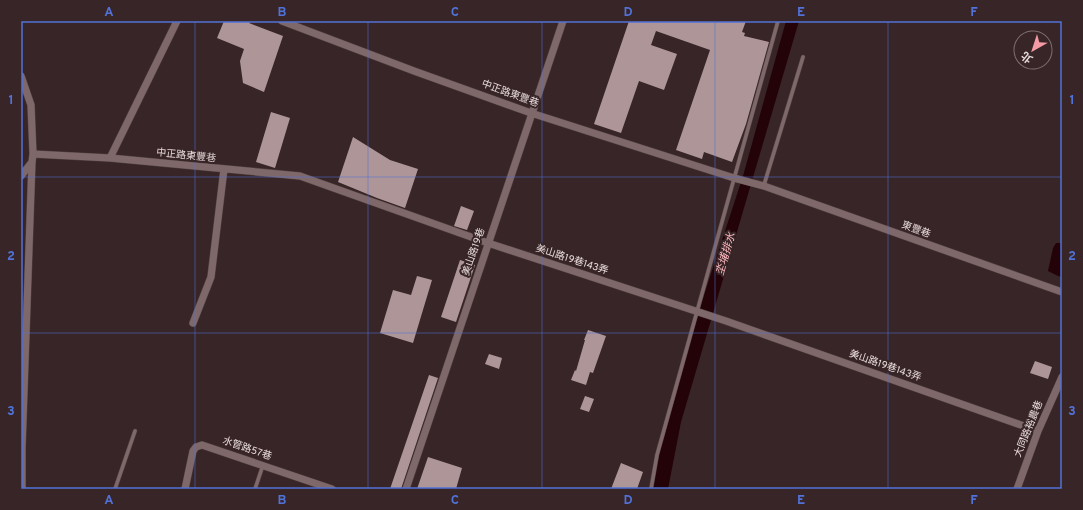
<svg xmlns="http://www.w3.org/2000/svg" width="1083" height="510" viewBox="0 0 1083 510" font-family="Overpass,'Noto Sans TC',sans-serif">
  <style>
    .water { fill: #230208 }
    .building { fill: #ae9698 }
    .lines { fill: none; stroke-linecap: round; stroke-linejoin: round }
    .lane-casing { stroke: #544445; stroke-width: 4.5 }
    .street-casing { stroke: #544445; stroke-width: 8 }
    .lane { stroke: #7f686a; stroke-width: 3.5 }
    .street { stroke: #7f686a; stroke-width: 7 }
    .grid { fill: none; stroke: #5072d9; stroke-width: 1; stroke-opacity: 0.55 }
    .labels { text-anchor: middle; dominant-baseline: central; stroke-width: 4; stroke-linejoin: round; paint-order: stroke }
    .street-label { font-size: 10px; fill: #e9dcdd; stroke: #382527 }
    .water-label { font-size: 11px; font-style: italic; fill: #febac1; stroke: #382527 }
    .neatline { fill: none; stroke: #5072d9; stroke-width: 1.5 }
    .grid-label { font-size: 13px; text-anchor: middle; font-weight: bold; fill: #5072d9 }
  </style>
  <rect width="100%" height="100%" fill="#382527"/>
  <path class="water" d="M786 21H799L681 422 668 489H649L690 338 743 176Z
    M1056 243H1062V277L1058 276 1048 271 1053 248Z"/>
  <path class="building" d="M224 21H250L249 23 283 36 264 92 243 83 240 61 244 49 217 38Z
    M629 21H746L742 32 745 33 744 36 769 42 746 124 732 162 704 152 702 159 676 150 710 50 656 31 651 45 677 54 664 90 639 81 621 133 594 124Z
    M271 112 290 118 275 168 256 162Z
    M353 137 390 160 418 169 405 208 377 198 338 182Z
    M461 206 474 211 467 230 454 226Z
    M460 260 475 265 456 322 441 317Z
    M417 276 432 280 413 343 380 333 393 290 411 295Z
    M588 330 606 336 593 373 590 372 586 385 571 380 575 370 576 371 585 340H584Z
    M489 354 502 358 499 369 485 364Z
    M1035 361 1052 367 1048 379 1030 373Z
    M429 375 438 378 401 489H390Z
    M585 396 594 399 589 412 580 409Z
    M428 457 462 468 456 489H417Z
    M621 463 643 472 637 489H611Z"/>
  <g class="lines">
    <defs>
      <path id="lane" d="M764 185 803 57
        M115 489 135 431
        M255 489 263 465
        M651 489 657 455 778 21"/>
      <path id="street" d="M282 21 414 71 531 113 734 178 764 186 1062 292
        M21 76 31 105 33 154 32 162 22 449V489
        M33 154 110 158 177 21
        M110 158 300 176 488 243 726 321 1038 431
        M21 176 32 162
        M193 323 211 277 224 169
        M185 489 193 451 196 447 202 445 332 489
        M406 489 563 21
        M1017 489 1038 431 1062 377"/>
    </defs>
    <use href="#lane" class="lane-casing"/>
    <use href="#street" class="street-casing"/>
    <use href="#lane" class="lane"/>
    <use href="#street" class="street"/>
  </g>
  <path class="grid" d="M195 21V489M368 21V489M542 21V489M715 21V489M888 21V489M21 177H1062M21 333H1062"/>
  <g class="labels">
    <g class="street-label">
      <text transform="translate(510 94) rotate(20)">中正路東豐巷</text>
      <text transform="translate(186 156) rotate(6)">中正路東豐巷</text>
      <text transform="translate(916 230) rotate(20)">東豐巷</text>
      <text transform="translate(474 252) rotate(-71)">美山路19巷</text>
      <text transform="translate(572 260) rotate(18)">美山路19巷143弄</text>
      <text transform="translate(885 366) rotate(19)">美山路19巷143弄</text>
      <text transform="translate(1029 429) rotate(-68)">大同路裕農巷</text>
      <text transform="translate(247 449) rotate(19)">水管路57巷</text>
    </g>
    <g class="water-label">
      <text transform="translate(726 254) rotate(-74)">坔埔排水</text>
    </g>
  </g>
  <rect width="1083" height="510" fill="none" stroke="#382527" stroke-width="44"/>
  <g transform="translate(1033 50) rotate(219)"><circle r="19" fill="#382527" stroke="#7f6e70"/>
  <path d="M0-3L7 15L0 10L-7 15Z" fill="#f49aa5"/>
  <text y="-6" font-size="11" font-weight="bold" text-anchor="middle" fill="#e9dcdd">北</text>
  </g>
  <rect x="22" y="22" width="1039" height="466" class="neatline"/>
  <g class="grid-label">
    <text x="109" y="16">A</text>
    <text x="282" y="16">B</text>
    <text x="455" y="16">C</text>
    <text x="628" y="16">D</text>
    <text x="801" y="16">E</text>
    <text x="974" y="16">F</text>
    <text x="11" y="104">1</text>
    <text x="1072" y="104">1</text>
    <text x="11" y="260">2</text>
    <text x="1072" y="260">2</text>
    <text x="11" y="415">3</text>
    <text x="1072" y="415">3</text>
    <text x="109" y="504">A</text>
    <text x="282" y="504">B</text>
    <text x="455" y="504">C</text>
    <text x="628" y="504">D</text>
    <text x="801" y="504">E</text>
    <text x="974" y="504">F</text>
  </g>
</svg>
